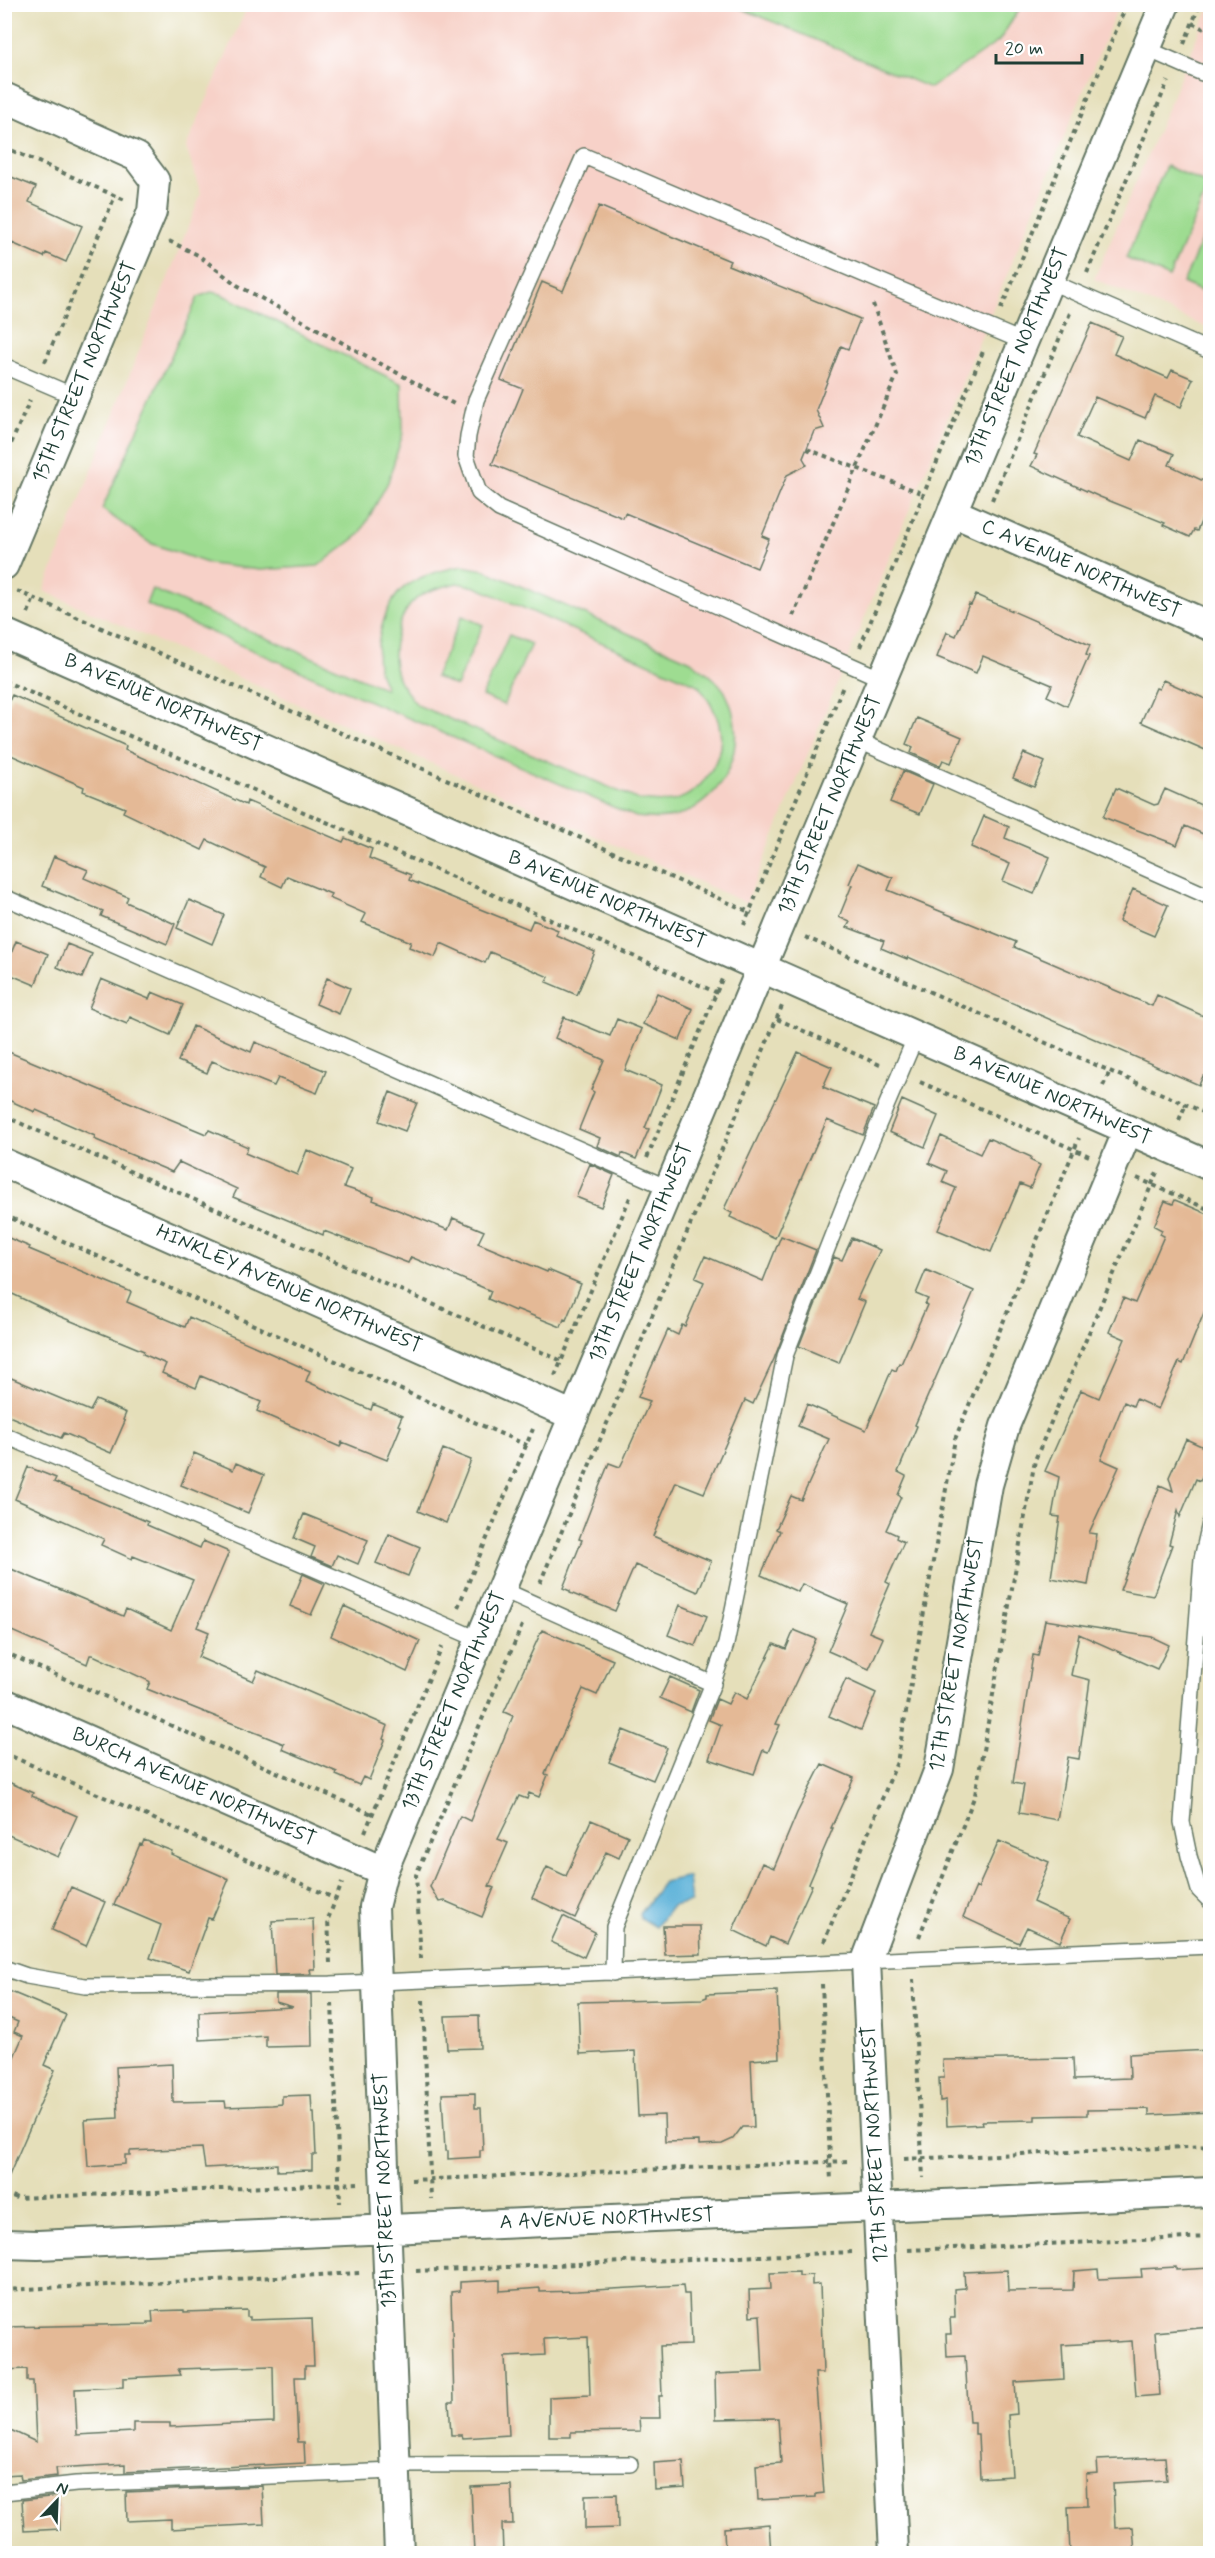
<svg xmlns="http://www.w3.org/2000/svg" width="1215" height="2558" viewBox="0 0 1215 2558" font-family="Mynerve,sans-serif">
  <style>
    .built { fill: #f7d1c8 }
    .green { fill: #9edc91; stroke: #5e8c62; stroke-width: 1.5; fill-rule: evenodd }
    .water { fill: #5db2d9; stroke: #3e7886; stroke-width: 1.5 }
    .building { fill: #e4b996; fill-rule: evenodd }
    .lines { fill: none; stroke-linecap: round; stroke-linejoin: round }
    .lane-casing { stroke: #647663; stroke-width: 18 }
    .street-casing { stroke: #647663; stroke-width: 32 }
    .path { stroke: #647663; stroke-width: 4; stroke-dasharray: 4.5 4.5; stroke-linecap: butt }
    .lane { stroke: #fff; stroke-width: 15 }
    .street { stroke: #fff; stroke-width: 28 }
    .labels { text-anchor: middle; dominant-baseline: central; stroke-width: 4.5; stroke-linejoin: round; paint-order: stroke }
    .street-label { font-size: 20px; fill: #1f3d34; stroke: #fff }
  </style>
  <rect width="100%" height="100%" fill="#fff"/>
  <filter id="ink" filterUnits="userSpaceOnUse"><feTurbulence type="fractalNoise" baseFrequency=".0167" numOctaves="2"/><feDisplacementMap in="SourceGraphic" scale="12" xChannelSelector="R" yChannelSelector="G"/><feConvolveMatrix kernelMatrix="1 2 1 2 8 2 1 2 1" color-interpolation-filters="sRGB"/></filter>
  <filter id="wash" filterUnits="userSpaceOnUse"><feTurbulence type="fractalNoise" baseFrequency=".008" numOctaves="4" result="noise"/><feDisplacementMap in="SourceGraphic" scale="24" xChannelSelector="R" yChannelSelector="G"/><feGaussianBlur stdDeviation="1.35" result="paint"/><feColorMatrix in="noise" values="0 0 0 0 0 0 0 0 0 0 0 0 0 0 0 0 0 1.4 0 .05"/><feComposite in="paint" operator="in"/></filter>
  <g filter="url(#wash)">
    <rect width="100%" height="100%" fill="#e5dfba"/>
    <path class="built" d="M248 5H1119L746 903 44 591 201 194 186 147Z
      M1210 5V329L1094 279 1158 131Z"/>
    <path class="green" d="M733 5 1022 4V5L999 41 930 88Z
      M1166 166 1209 185 1169 277 1126 258Z
      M1210 221V295L1183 283Z
      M211 292 221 294 402 384 403 433 388 482 360 534 318 566 260 570 210 564 150 543 102 509 198 297Z
      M462 566 484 570 691 661C703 670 717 679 725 692 750 739 729 799 677 816 664 820 649 818 636 817L146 604 152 589 386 689C384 682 379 675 378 667 375 641 385 599 409 584 424 574 444 570 462 566ZM457 583 476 587 698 685C708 699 718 713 720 730 725 759 701 795 672 801 661 803 651 801 639 800L417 705C411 697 402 687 398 678 388 650 398 607 425 593 435 588 447 586 457 583Z
      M462 616 483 625 456 686 435 677Z
      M509 635 531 644 504 705 482 696Z"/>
    <path class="water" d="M685 1877 688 1878 691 1902 672 1906 656 1927 641 1918 640 1914 664 1882Z"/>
    <g id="blocks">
      <path class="building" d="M4 174 36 187 29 202 82 226 66 262 46 253 44 257 12 243 4 259Z
        M599 206 730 261 728 265 860 319 848 349 841 346 816 410 824 428 814 431 803 458 807 465 787 475 762 536 769 539 757 568 625 513 623 518 492 464 523 389 501 380 542 282 563 291Z
        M1092 323 1122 336 1114 354 1168 378 1172 370 1193 379 1181 407 1155 396 1145 418 1095 397 1077 437 1131 461 1140 440 1174 454 1169 465 1210 484V500L1197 531 1194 530 1190 537 1163 525 1165 523 1100 497 1031 466 1037 455 1034 454Z
        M976 595 1090 645 1086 655 1089 656 1067 706 1047 696 1052 685 983 656 976 673 937 657 947 632 956 636 969 604 971 605Z
        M1163 680 1210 701V752L1141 722 1156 688 1159 689Z
        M12 695 126 746 125 750 246 805 247 801 343 842 345 838 372 849 369 858 411 875 409 880 529 929 533 920 558 930 556 935 595 952 577 995 546 982 549 977 490 952 485 963 441 943 435 957 409 947 411 942 362 922 366 914 329 898 331 894 287 876 282 887 261 877 265 867 207 840 202 850 123 812 125 808 83 791 84 787 4 752V712Z
        M917 718 962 737 951 763 943 760 940 766 911 753 913 747 906 744Z
        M1024 753 1045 762 1034 787 1013 778Z
        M903 771 933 784 920 814 890 802Z
        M1116 788 1154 805 1158 804 1165 789 1210 809V837L1185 826 1177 845 1103 817Z
        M984 816 1009 827 1005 838 1050 857 1034 894 1003 881 1010 864 971 847Z
        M54 856 88 870 84 878 128 897 126 902 175 924 167 944 101 916 103 911 42 886Z
        M858 863 893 878 888 890 1016 942 1014 947 1152 1006 1157 995 1210 1019V1080L1203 1076 1199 1085 908 957 907 959 881 948 884 941 847 927 850 922 839 917 852 885 849 884Z
        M1133 889 1168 905 1154 936 1119 921Z
        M189 900 224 915 212 944 177 928Z
        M16 941 48 954 35 985 4 972Z
        M67 944 92 954 82 978 57 967Z
        M327 978 350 988 339 1014 316 1004Z
        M101 979 149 999 152 992 183 1005 170 1035 130 1017 127 1024 89 1008Z
        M657 993 693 1009 680 1040 643 1024Z
        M564 1017 610 1036 617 1019 642 1029 625 1070 662 1085 645 1128 649 1129 636 1159 622 1153 621 1157 597 1146 600 1138 579 1129 594 1092 591 1090 604 1060 555 1038Z
        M193 1026 251 1052 255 1042 326 1071 317 1093 278 1078 274 1086 212 1061 207 1073 178 1061Z
        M4 1050 206 1134 209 1130 248 1147 245 1153 297 1175 307 1150 351 1169 344 1187 374 1197 373 1200 448 1230 453 1218 484 1231 478 1243 547 1272 548 1270 581 1284 566 1320 564 1319 561 1327 516 1309 515 1311 488 1299 491 1291 411 1257 408 1263 324 1231 323 1235 233 1197 237 1189 179 1162 172 1172 94 1139 95 1136 36 1110 35 1112 4 1098Z
        M798 1052 832 1067 823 1087 874 1108 863 1135 827 1120 775 1238 730 1217 732 1213 724 1209Z
        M390 1092 417 1103 405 1131 379 1121Z
        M902 1100 938 1116 925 1147 889 1132Z
        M941 1136 980 1154 988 1138 1031 1157 1030 1160 1040 1165 1030 1188 1020 1184 991 1252 938 1230 956 1188 942 1182 947 1171 929 1163Z
        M590 1164 614 1175 601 1207 576 1197Z
        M1175 1200 1210 1215V1298L1183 1364 1179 1362 1158 1409 1136 1399 1133 1406 1124 1402 1101 1459 1119 1467 1089 1533 1097 1534 1088 1585 1051 1578 1060 1517 1052 1516 1059 1477 1045 1471 1081 1390 1099 1398 1125 1339 1109 1332 1123 1298 1135 1303 1164 1236 1160 1234 1162 1230 1154 1226 1165 1201 1173 1204Z
        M4 1236 30 1247 29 1249 131 1292 127 1302 185 1327 189 1317 310 1371 306 1381 371 1410 373 1404 402 1416 398 1425 401 1426 387 1460 342 1442 340 1447 257 1411 261 1402 201 1376 196 1388 162 1373 166 1364 143 1354 144 1351 59 1316 4 1290Z
        M781 1236 816 1250 774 1359 753 1404 745 1400 704 1493 676 1482 653 1536 711 1561 698 1592 635 1565 615 1611 570 1593V1591L563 1588 582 1540 579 1539 597 1492 609 1463 620 1467 623 1461 650 1401 638 1397 668 1330 678 1335 682 1325 685 1326 704 1282 695 1278 705 1256 763 1281Z
        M852 1238 880 1250 857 1299 865 1302 839 1363 799 1346 834 1257 842 1260Z
        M926 1270 974 1291 915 1425 917 1426 898 1472 906 1476 898 1495 901 1497 886 1530 897 1535 896 1538 904 1542 886 1582 890 1584 869 1632 883 1638 869 1669 828 1651 848 1604 802 1584 798 1592 761 1575 780 1531 776 1529 791 1496 801 1500 829 1439 798 1426 807 1404 866 1430 892 1369 896 1371 899 1363 901 1364 927 1305 925 1304 928 1299 916 1294Z
        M4 1375 90 1411 96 1400 126 1413 123 1420 125 1421 111 1453 64 1433 61 1438 4 1414Z
        M1186 1439 1210 1450V1458L1200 1481 1196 1479 1180 1517 1178 1510 1169 1544 1172 1545 1153 1596 1120 1590 1160 1485 1173 1491 1169 1477Z
        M443 1449 471 1460 446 1523 418 1511Z
        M194 1453 233 1470 236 1463 264 1475 248 1513 181 1485Z
        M28 1467 56 1478 54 1482 148 1522 147 1525 200 1548 203 1541 229 1552 197 1627 209 1632 198 1657 253 1681 258 1670 388 1726 383 1739 385 1740 369 1780 363 1777 359 1785 336 1775 337 1772 282 1749 284 1744 147 1689 150 1682 149 1681 93 1655H90L87 1664 7 1629 11 1621 4 1618V1566L123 1616 126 1609 171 1630 193 1580 133 1556 132 1559 101 1545 104 1539 15 1499Z
        M304 1514 368 1540 358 1564 337 1555 332 1566 311 1557 315 1547 294 1538Z
        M389 1534 420 1547 408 1576 376 1563Z
        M303 1574 325 1584 311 1615 290 1606Z
        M680 1605 707 1616 695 1646 668 1635Z
        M344 1606 420 1641 407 1672 331 1636Z
        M1045 1620 1152 1637 1169 1645 1157 1669 1079 1634 1071 1675 1090 1680 1079 1759 1068 1757 1057 1820 1019 1813 1024 1785 1013 1783 1033 1655 1038 1656Z
        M542 1630 613 1660 597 1695 583 1689 545 1774 548 1775 539 1797 529 1793 527 1799 519 1796 498 1839 508 1843 489 1886 494 1888 482 1917 445 1901 439 1902 430 1887 460 1816 470 1821 513 1716 504 1712Z
        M794 1630 816 1639 776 1724 780 1725 768 1752 763 1750 754 1774 709 1759 721 1725 709 1720 717 1699 728 1704 734 1692 747 1699 774 1644 786 1649Z
        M670 1677 699 1690 691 1712 660 1698Z
        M846 1679 876 1693 861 1730 829 1716Z
        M623 1730 667 1748 653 1780 609 1762Z
        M822 1764 854 1778 831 1828H833L809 1884 812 1885 785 1944 770 1937 766 1946 733 1930 762 1863 774 1868 797 1813Z
        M4 1780 33 1793 32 1796 77 1816 58 1857 4 1833Z
        M591 1820 628 1836 619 1858 606 1852 575 1918 532 1898 547 1867 566 1876Z
        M144 1840 172 1851 171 1854 229 1879 212 1919 208 1918 189 1971 150 1958 161 1925 114 1905 140 1844 142 1845Z
        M999 1841 1049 1862 1033 1902 1070 1919 1060 1942 1027 1927 1019 1943 963 1917 976 1887 978 1888Z
        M71 1887 105 1902 86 1946 52 1930Z
        M563 1916 595 1932 584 1957 551 1942Z
        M313 1919 315 1969H310L311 1974 275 1975 272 1921Z
        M663 1926H700L701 1954 665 1955Z
        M4 1989 66 2015 44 2065 55 2070 4 2187V2080L23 2036 14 2032 18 2022 4 2016Z
        M777 1991 780 2058 751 2060 754 2127H742L733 2139 722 2144 699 2145V2141L665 2142 664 2115 638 2116 635 2051 580 2054 578 2002 702 1999 707 1997V1994Z
        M276 1994H311L312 2046 266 2047V2036L200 2040 199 2012 293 2007 276 2002Z
        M479 2015 480 2048 447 2049 445 2016Z
        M1210 2050V2112L1149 2115V2109L1087 2110V2115L1035 2116V2120L982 2121 983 2124 947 2126 946 2100 940 2101 939 2078H944L943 2060 1073 2058 1074 2080 1130 2078 1129 2054Z
        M172 2064 173 2102 225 2101 226 2107 272 2105 282 2104V2096L311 2095 312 2112H314L316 2155H312V2170L277 2171V2164L205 2168 202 2148 130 2151V2155H125V2164L88 2167 85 2120 118 2118 116 2067Z
        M475 2093V2108H481L483 2150H480V2157L448 2159V2151H445L442 2094Z
        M1176 2267V2270L1210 2268V2327L1155 2332 1160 2395 1136 2397 1132 2341 1062 2345 1064 2379 1015 2382 1017 2414 1008 2415 1012 2476 980 2478 978 2434H975V2422H969L965 2356 947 2357 946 2334H951L950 2318H955L954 2289 965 2288 964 2272 1007 2270 1008 2291 1073 2290 1074 2271 1098 2269 1099 2279 1142 2277 1141 2269Z
        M799 2272V2276L812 2275V2285L820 2284 823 2373H815L824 2493 816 2494V2497L758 2500 756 2465 781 2463 778 2418 716 2419 715 2374 763 2372 760 2315 750 2316 749 2290 771 2289 770 2273Z
        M500 2280V2291L540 2288V2292L577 2291 683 2285 684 2294H689L691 2345 660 2346 662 2396H659L660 2418H639L640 2431 571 2432V2437H549V2397L590 2395 588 2337 544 2339 545 2355 505 2357 509 2435 463 2438 462 2435H451L449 2402H454L451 2292 460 2291V2282Z
        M184 2310V2312L247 2310V2317H250V2320L312 2318 314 2366H305V2377H295L298 2442H304L305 2463 125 2472V2464L56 2468 57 2476 21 2480 20 2474 4 2475V2427L36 2442 33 2381H27V2369L4 2370V2327L148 2324V2322H153L152 2311ZM273 2366 274 2422 170 2427V2423H133V2432L77 2435 75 2389 123 2387V2378L181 2375 178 2369Z
        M1165 2457 1167 2480 1113 2483 1115 2528 1133 2527 1135 2553H1070L1068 2507 1087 2506 1086 2474 1098 2473 1097 2460Z
        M683 2461 685 2488 655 2490 654 2463Z
        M511 2485 513 2524H502L503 2553H474L471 2487Z
        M262 2486 264 2524 171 2529V2519L127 2521 126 2492Z
        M617 2494 618 2528 585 2529V2495Z
        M58 2496 60 2529 24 2531 22 2500Z
        M769 2524 771 2553H725L724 2528Z"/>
    </g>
  </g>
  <g filter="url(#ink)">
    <use href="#blocks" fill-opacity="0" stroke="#647663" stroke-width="1.5"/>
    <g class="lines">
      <defs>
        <path id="lane" d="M1147 49 1202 73
          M1049 281 1210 351
          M4 366 74 396
          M882 679 499 509 479 493 466 456 468 436 476 400 584 156 1024 342
          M857 740 1210 897
          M4 897 668 1188
          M4 1435 480 1640
          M1210 1523 1202 1559 1182 1822 1189 1856 1199 1890 1210 1901
          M501 1589 713 1684
          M4 1968 27 1976 85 1986 331 1984 1210 1946
          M613 1973 614 1927 711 1688 726 1644 785 1356 847 1198 916 1036
          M395 2465 630 2464
          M4 2492 76 2484 395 2471"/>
        <path id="street" d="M4 97 137 157 155 181 152 212 4 565
          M952 512 1210 626
          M4 633 1210 1166
          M4 1163 574 1416
          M4 1703 383 1871
          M4 2244 38 2245 1210 2192
          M399 2554 374 1907 383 1871 1165 4
          M894 2554 866 1961 939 1769 988 1485 1005 1426 1128 1130"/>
      </defs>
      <use href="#lane" class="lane-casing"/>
      <use href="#street" class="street-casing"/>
      <path class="path" d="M1192 23 1210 32
        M1184 44 1200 4
        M4 147 125 200
        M169 241 198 255 237 285 454 404
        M1087 273 1168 81
        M1001 309 1127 4
        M45 362 115 196
        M807 449 924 494
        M4 460 30 400
        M992 500 1070 313
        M17 591 752 913
        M28 613 34 598
        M793 616 897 375 872 301
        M860 647 984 349
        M4 681 720 994
        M744 925 844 684
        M805 937 1210 1115
        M777 1019 880 1065
        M920 1082 1089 1156
        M1103 1086 1110 1071
        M4 1116 562 1361
        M1179 1120 1186 1104
        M647 1158 722 979
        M1137 1178 1210 1210
        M4 1215 531 1447
        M555 1376 631 1195
        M540 1583 782 1006
        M458 1607 533 1429
        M4 1652 372 1814
        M4 1753 336 1899
        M365 1832 442 1647
        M919 1937 975 1795 1035 1460 1157 1172
        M824 1942 897 1762 955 1439 1079 1138
        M421 1959 416 1875 523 1623
        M330 1963 328 1919 342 1883
        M913 1979 923 2178
        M822 1984 831 2181
        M423 2000 431 2199
        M332 2003 340 2203
        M904 2159 1210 2146
        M411 2180 847 2161
        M4 2193 17 2198 358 2183
        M908 2250 1210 2237
        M416 2271 852 2252
        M4 2290 360 2273"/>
      <use href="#lane" class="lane"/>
      <use href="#street" class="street"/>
    </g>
  </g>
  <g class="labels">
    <g class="street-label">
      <text transform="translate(1017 357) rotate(-67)">13TH STREET NORTHWEST</text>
      <text transform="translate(85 372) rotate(-67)">15TH STREET NORTHWEST</text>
      <text transform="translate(1081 569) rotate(24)">C AVENUE NORTHWEST</text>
      <text transform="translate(163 703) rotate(24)">B AVENUE NORTHWEST</text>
      <text transform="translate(830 805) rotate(-67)">13TH STREET NORTHWEST</text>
      <text transform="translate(607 900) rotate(24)">B AVENUE NORTHWEST</text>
      <text transform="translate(1052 1096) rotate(24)">B AVENUE NORTHWEST</text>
      <text transform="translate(641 1253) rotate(-67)">13TH STREET NORTHWEST</text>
      <text transform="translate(289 1289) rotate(24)">HINKLEY AVENUE NORTHWEST</text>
      <text transform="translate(957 1654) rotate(-80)">12TH STREET NORTHWEST</text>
      <text transform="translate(454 1701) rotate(-67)">13TH STREET NORTHWEST</text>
      <text transform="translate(194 1787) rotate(24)">BURCH AVENUE NORTHWEST</text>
      <text transform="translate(875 2144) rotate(-93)">12TH STREET NORTHWEST</text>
      <text transform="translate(385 2190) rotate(-92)">13TH STREET NORTHWEST</text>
      <text transform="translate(607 2219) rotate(-2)">A AVENUE NORTHWEST</text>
    </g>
  </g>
  <rect width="1215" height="2558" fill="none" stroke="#fff" stroke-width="24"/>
  <g transform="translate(57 2501) rotate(23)" stroke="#ffffff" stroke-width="4.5" paint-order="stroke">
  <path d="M0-4.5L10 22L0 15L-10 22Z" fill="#1f3d34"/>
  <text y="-9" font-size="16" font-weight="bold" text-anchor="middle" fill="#1f3d34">N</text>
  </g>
  <path d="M996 54v9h86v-9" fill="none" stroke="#1f3d34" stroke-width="3"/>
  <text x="1005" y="54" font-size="18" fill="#1f3d34" stroke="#ffffff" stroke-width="4.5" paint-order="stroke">20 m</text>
</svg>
